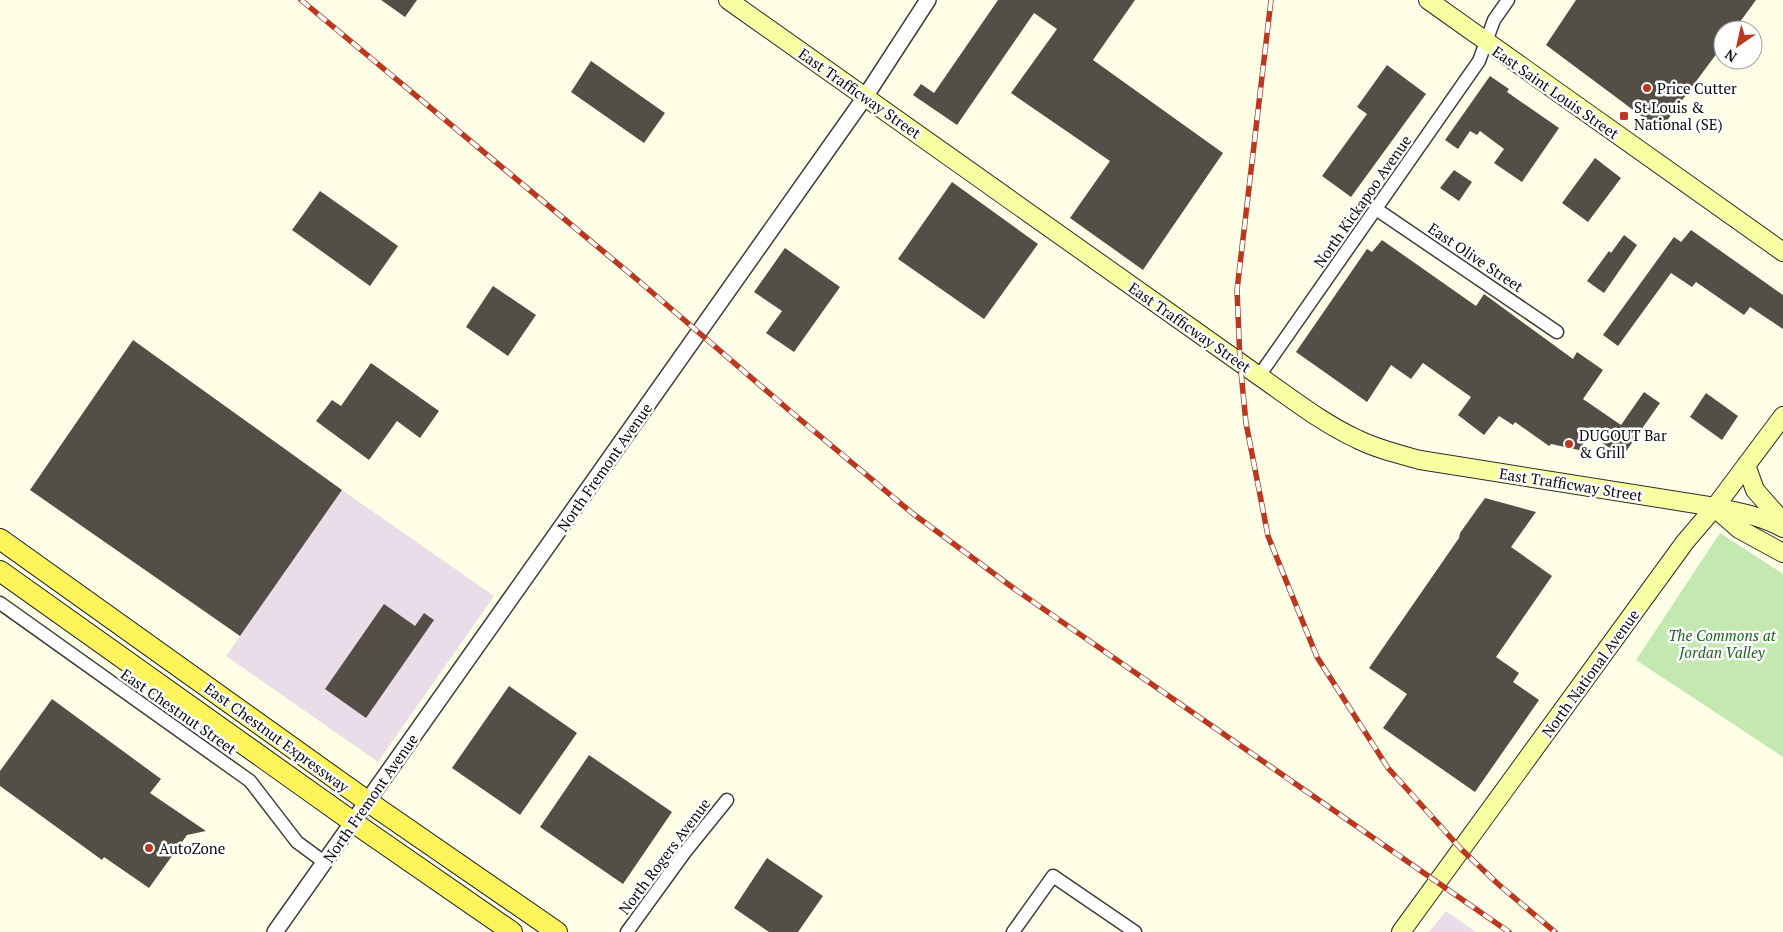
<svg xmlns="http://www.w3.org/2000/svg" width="1783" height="932" viewBox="0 0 1783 932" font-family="'PT Serif',serif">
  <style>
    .industrial { fill: #eadde9 }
    .green { fill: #c3e9b1 }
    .building { fill: #534e46 }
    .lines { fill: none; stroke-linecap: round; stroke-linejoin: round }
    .minor-casing { stroke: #3d3d3d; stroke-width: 15 }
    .tertiary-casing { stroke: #3d3d3d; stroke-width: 18 }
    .secondary-casing { stroke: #2c2c2c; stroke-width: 20 }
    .primary-casing { stroke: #1b1b1b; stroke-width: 22 }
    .minor { stroke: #fff; stroke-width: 12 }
    .tertiary { stroke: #fff; stroke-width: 15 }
    .secondary { stroke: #f7ffa2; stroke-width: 18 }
    .primary { stroke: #fcf45a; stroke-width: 20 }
    .rail-casing { stroke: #bc3720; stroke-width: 5.5 }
    .rail { stroke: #fff; stroke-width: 4; stroke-dasharray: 11; stroke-linecap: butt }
    .poi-dot { fill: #bc3720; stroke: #fff; stroke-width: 2 }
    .labels { text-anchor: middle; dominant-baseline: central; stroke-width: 5; stroke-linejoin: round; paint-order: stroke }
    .poi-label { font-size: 15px; fill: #0a0a0a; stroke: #fff; text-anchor: start }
    .street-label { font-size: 15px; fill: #0a0a0a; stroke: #fff }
    .park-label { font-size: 15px; font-style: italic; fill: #1b621a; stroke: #fff }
  </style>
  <rect width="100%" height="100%" fill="#ffffe7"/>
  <path class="industrial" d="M342 490 494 596 378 762 226 656Z
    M1446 911 1476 932H1429Z"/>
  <path class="green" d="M1720 533 1783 574V757L1636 660Z"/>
  <path class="building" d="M381 0H417L405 17Z
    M998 0H1135L1093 60 1223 153 1143 270 1070 218 1110 161 1011 93 1057 29 1034 13 957 125 913 95 921 84 934 93Z
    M1576 0H1756L1734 30H1723V45L1660 130 1546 45Z
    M591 61 665 113 644 143 571 92Z
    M1387 65 1426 94 1351 197 1322 176 1367 114 1357 107Z
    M1490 76 1509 89 1507 92 1559 128 1522 182 1494 163 1504 149 1480 131 1477 135 1470 131 1458 149 1445 140Z
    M1595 158 1621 178 1588 222 1562 203Z
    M1454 170 1472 182 1459 201 1440 188Z
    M952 182 1038 244 984 319 898 259Z
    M320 191 398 246 370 286 292 230Z
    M1691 230 1783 295V329L1750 307 1744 315 1696 282 1692 287 1671 273 1618 346 1603 335 1674 237 1681 242Z
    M1624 235 1637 245 1604 293 1587 281 1609 251 1611 253Z
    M1382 240 1476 306 1484 294 1573 359 1577 352 1603 370 1583 399 1621 425 1644 392 1660 403 1622 457 1590 434 1579 450 1551 444 1549 446 1515 422 1513 425 1499 416 1484 435 1458 415 1471 397 1423 363 1411 379 1391 365 1367 402 1296 352 1367 249 1372 252Z
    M785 248 840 287 794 352 766 333 782 311 754 292Z
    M493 286 536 315 508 356 466 327Z
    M133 340 342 490 240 636 30 490Z
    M371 363 439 411 420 438 397 421 369 460 316 421 332 400 341 406Z
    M1706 393 1738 416 1722 440 1690 417Z
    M1485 498 1536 512 1511 547 1552 576 1496 657 1519 673 1513 682 1539 700 1475 792 1383 728 1407 694 1369 668 1459 538 1460 533Z
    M384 604 415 626 424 613 434 620 366 718 325 689Z
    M509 686 577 733 520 815 452 768Z
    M52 699 161 779 150 793 206 831 187 835 149 888 104 857 102 860 0 786V771Z
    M589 755 672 812 623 884 540 827Z
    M767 858 823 896 798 932H769L734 908Z"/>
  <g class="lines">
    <defs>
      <path id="minor" d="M1376 209 1557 332
        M1259 376 1479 61 1494 20 1508 0
        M0 603 250 781 297 842 324 862
        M627 932 685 852 727 800
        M1013 932 1053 876 1135 932"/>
      <path id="tertiary" d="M275 932 865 97 928 0"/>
      <path id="secondary" d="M728 0 1259 376C1291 398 1322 423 1357 439 1377 449 1398 454 1420 460L1715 507C1738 512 1762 516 1783 528
        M1428 0 1783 252
        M1746 465 1755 490 1783 522
        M1715 508 1739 529 1783 553
        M1401 932 1685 542 1715 507 1783 416"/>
      <path id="primary" d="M0 539 367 801 557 932
        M0 571 353 822 512 932"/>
    </defs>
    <use href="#minor" class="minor-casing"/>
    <use href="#tertiary" class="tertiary-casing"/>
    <use href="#secondary" class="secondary-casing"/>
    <use href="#primary" class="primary-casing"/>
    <use href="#minor" class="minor"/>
    <use href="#tertiary" class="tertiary"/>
    <use href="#secondary" class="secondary"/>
    <use href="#primary" class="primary"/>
    <defs>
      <path id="rail" d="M301 0 640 282 790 411 912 513 1016 590 1509 932
        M1271 0 1237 290 1240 362 1246 423 1268 536 1317 657 1388 768 1461 849 1498 884 1555 932"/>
    </defs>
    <use href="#rail" class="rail-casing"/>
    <use href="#rail" class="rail"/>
  </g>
  <g class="poi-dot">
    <circle cx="1647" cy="88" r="5"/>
    <rect x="1619" y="111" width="10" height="10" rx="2.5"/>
    <circle cx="1569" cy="444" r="5"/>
    <circle cx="149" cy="848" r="5"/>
  </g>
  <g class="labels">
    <g class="poi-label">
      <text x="1657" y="88">Price Cutter</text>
      <text x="1634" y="107">St Louis &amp;<tspan x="1634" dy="17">National (SE)</tspan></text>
      <text x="1579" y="435">DUGOUT Bar<tspan x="1579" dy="17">&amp; Grill</tspan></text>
      <text x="159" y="848">AutoZone</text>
    </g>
    <g class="street-label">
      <text transform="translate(1556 92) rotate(35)">East Saint Louis Street</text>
      <text transform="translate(860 93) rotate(35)">East Trafficway Street</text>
      <text transform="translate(1362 201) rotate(-55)">North Kickapoo Avenue</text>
      <text transform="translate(1476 257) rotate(34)">East Olive Street</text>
      <text transform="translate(1190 327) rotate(35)">East Trafficway Street</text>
      <text transform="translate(604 467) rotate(-55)">North Fremont Avenue</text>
      <text transform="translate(1571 484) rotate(9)">East Trafficway Street</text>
      <text transform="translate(1590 673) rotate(-54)">North National Avenue</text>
      <text transform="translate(179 711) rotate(35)">East Chestnut Street</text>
      <text transform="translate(277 737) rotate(36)">East Chestnut Expressway</text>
      <text transform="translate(370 798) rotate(-55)">North Fremont Avenue</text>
      <text transform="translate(664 856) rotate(-53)">North Rogers Avenue</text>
    </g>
    <g class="park-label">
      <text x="1722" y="635">The Commons at<tspan x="1722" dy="17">Jordan Valley</tspan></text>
    </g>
  </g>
  <g transform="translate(1738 45) rotate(214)"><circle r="24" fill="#ffffff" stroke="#9d9d9d"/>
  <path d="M0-4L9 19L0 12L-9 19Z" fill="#bc3720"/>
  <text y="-8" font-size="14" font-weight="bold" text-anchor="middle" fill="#0a0a0a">N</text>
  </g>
</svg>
